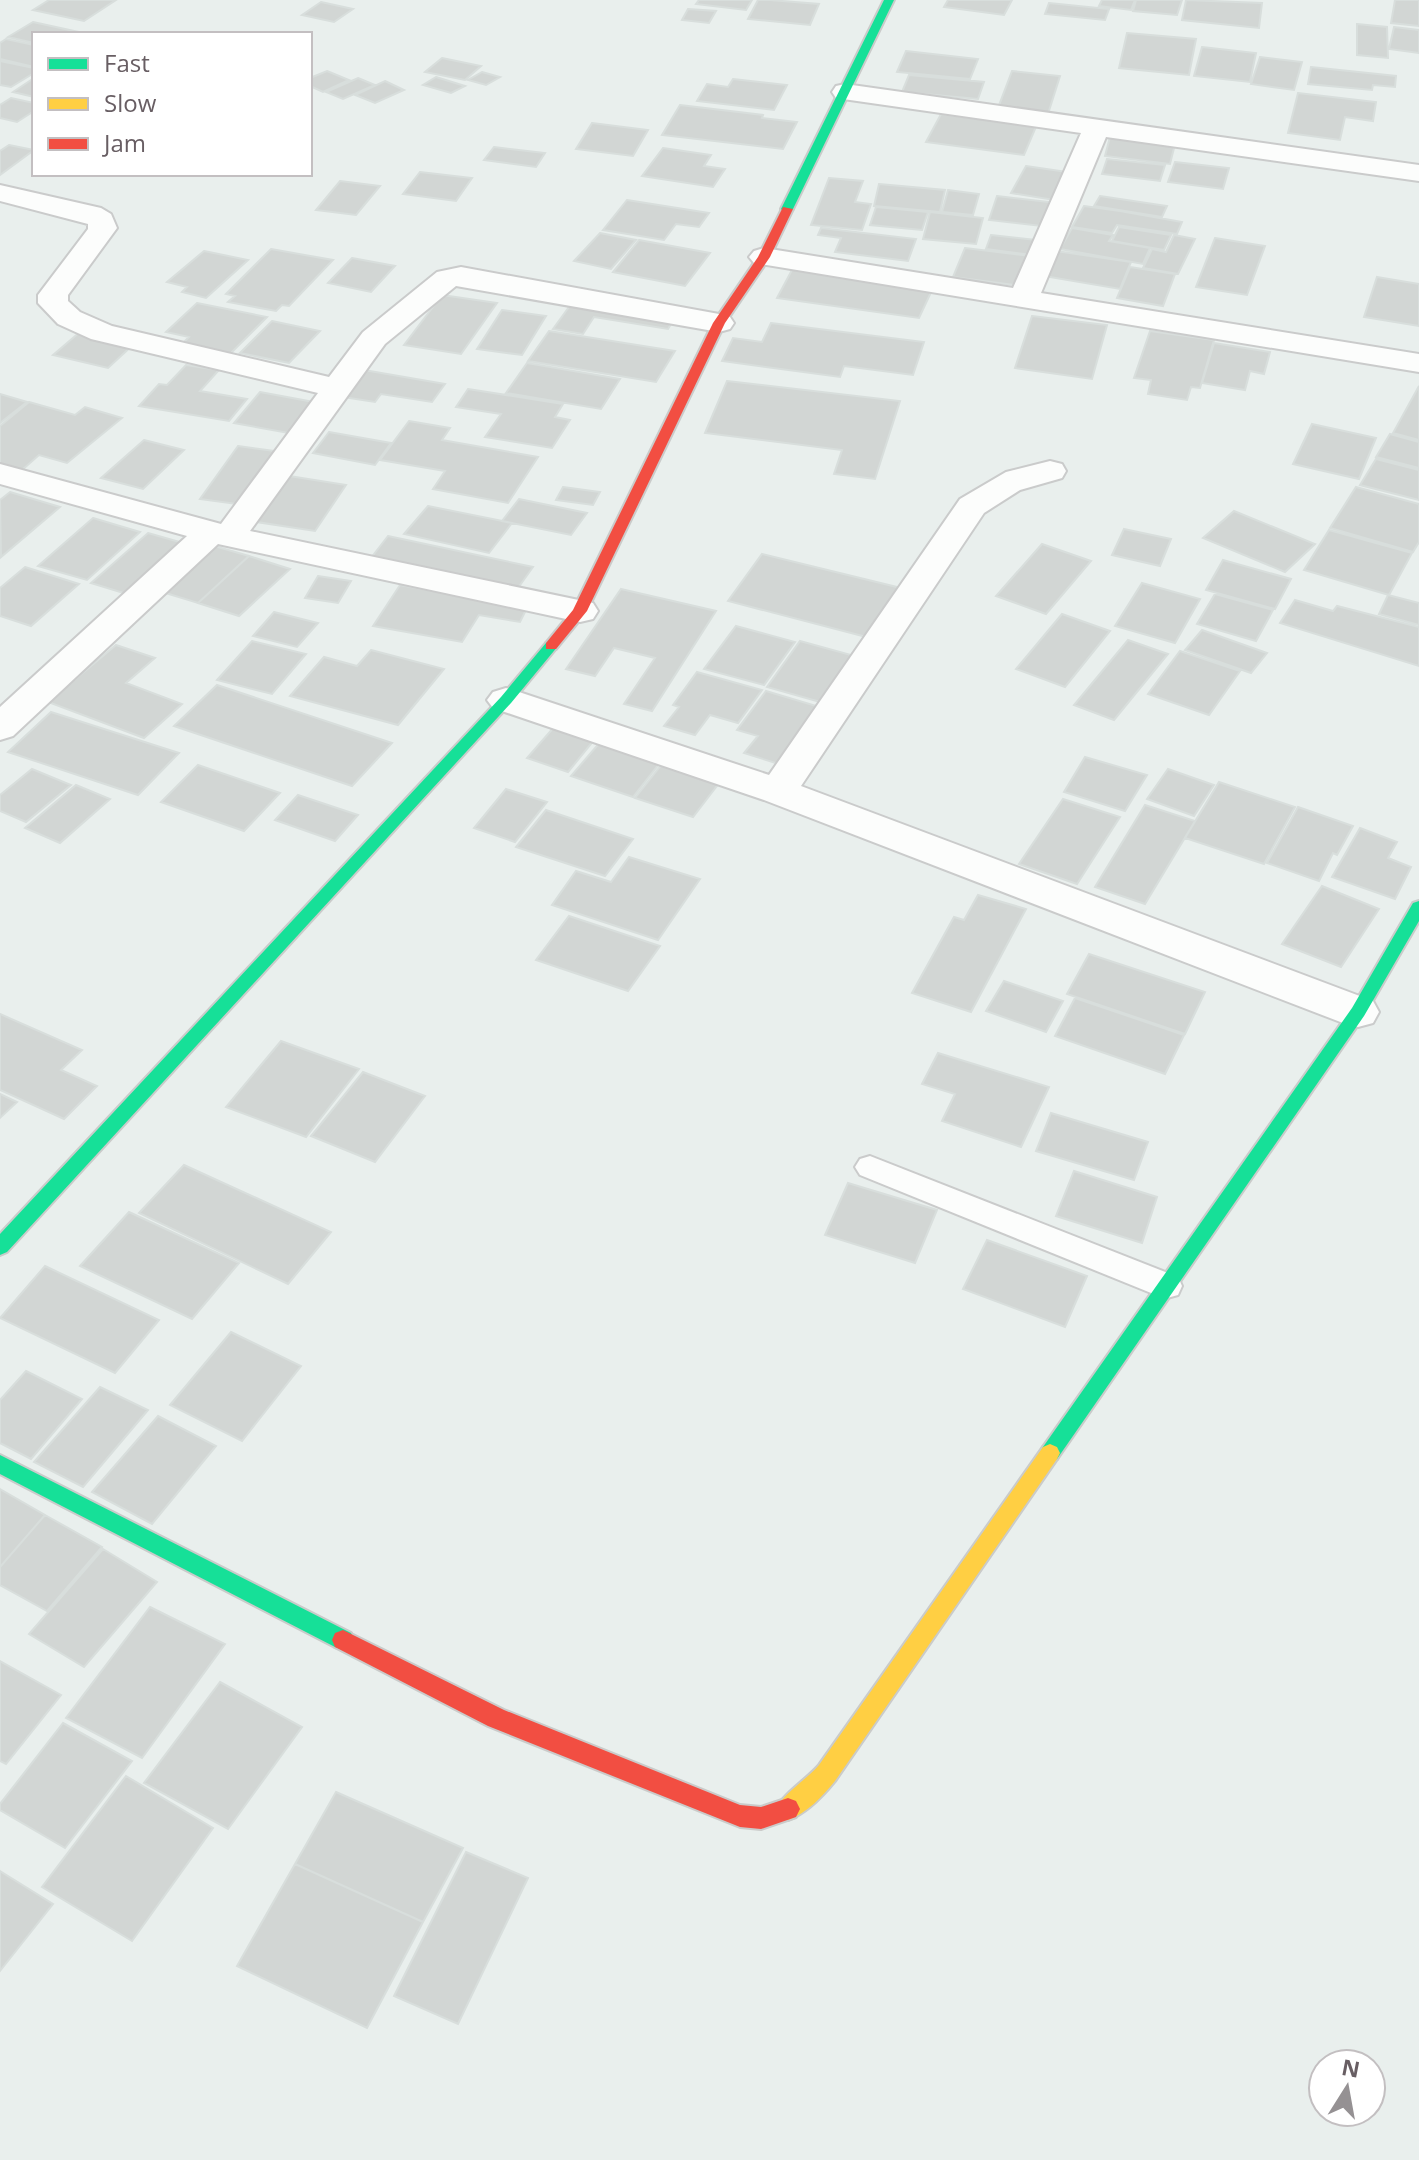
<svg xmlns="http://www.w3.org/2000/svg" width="1419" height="2160" viewBox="0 0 1419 2160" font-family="'Open Sans',sans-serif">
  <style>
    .building { fill: #d2d6d4; stroke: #d8dedc; stroke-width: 2 }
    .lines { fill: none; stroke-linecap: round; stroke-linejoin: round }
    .lane-casing { stroke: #cacbcb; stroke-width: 4 }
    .street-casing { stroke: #cacbcb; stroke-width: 4 }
    .fast-casing { stroke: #cacbca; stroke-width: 4 }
    .slow-casing { stroke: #cacbca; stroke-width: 4 }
    .jam-casing { stroke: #cacbca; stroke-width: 4 }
    .lane { fill: #fcfdfc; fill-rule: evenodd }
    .street { fill: #fcfdfc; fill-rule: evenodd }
    .fast { fill: #16e098; fill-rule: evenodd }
    .slow { fill: #ffcf43; fill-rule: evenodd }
    .jam { fill: #f24e42; fill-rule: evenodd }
  </style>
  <rect width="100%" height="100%" fill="#e9efed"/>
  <path class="building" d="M49 0H116L84 21 33 10Z
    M699 0H752L746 10 696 4Z
    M758 0H770L819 4 810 25 748 19Z
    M948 0H1012L1004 15 944 7Z
    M1102 0H1135L1131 10 1099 6Z
    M1136 0H1182L1177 15 1133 11Z
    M1186 0 1262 3 1259 28 1182 20Z
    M1395 0H1419V26L1391 23Z
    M321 2 353 9 334 22 302 15Z
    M1049 3 1109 9 1105 20 1045 14Z
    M688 9 716 11 709 23 682 20Z
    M33 22 88 34H34V43L8 37Z
    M1357 24 1387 27 1388 58 1357 55Z
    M1394 27 1419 30V53L1389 49Z
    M1127 33 1196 39 1189 75 1119 68Z
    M6 39 34 45V67L0 59V43Z
    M1202 47 1256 53 1250 82 1194 76Z
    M906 51 978 59 970 79 897 72Z
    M1260 57 1302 62 1294 90 1251 84Z
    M442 58 481 66 465 80 425 72Z
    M0 61 34 68V73L11 87 0 85Z
    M1311 67 1396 76 1395 87 1373 85 1372 90 1308 84Z
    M327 71 349 80 323 92 310 86V78Z
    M1012 71 1060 76 1048 114 998 108Z
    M482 72 500 77 486 85 468 80Z
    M909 75 984 82 978 99 902 92Z
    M436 77 465 86 451 93 423 85Z
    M34 78V97L13 92Z
    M358 78 375 85 343 99 326 92Z
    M733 79 787 85 774 110 697 101 707 84 728 87Z
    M385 81 404 90 375 103 355 95Z
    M1298 93 1376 102 1373 121 1345 117 1340 140 1288 133Z
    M11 98 34 103V111L17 122 0 118V105Z
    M680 105 763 115 762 118 797 122 783 149 662 135Z
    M941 114 1011 123 1038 122 1024 155 926 142Z
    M592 123 648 130 633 156 576 149Z
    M1110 137 1175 144 1170 164 1105 156Z
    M9 145 34 150 0 175V151Z
    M494 147 545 153 536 167 484 160Z
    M663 148 711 155 704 166 725 169 713 187 642 176Z
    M1107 159 1165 165 1160 181 1102 174Z
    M1175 162 1229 168 1223 189 1168 182Z
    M1026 166 1074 173 1060 201 1011 193Z
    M420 172 472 178 456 201 403 194Z
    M829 178 863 181 855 202 871 204 862 230 811 225Z
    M340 181 380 186 356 215 316 210Z
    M879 184 945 190 940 212 874 206Z
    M948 190 979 194 973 215 942 212Z
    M997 196 1058 203 1050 227 989 220Z
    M1100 196 1167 206 1162 217 1094 206Z
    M627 200 709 213 699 227 676 224 664 240 603 230Z
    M1084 206 1120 211 1182 222 1177 234 1117 225 1112 233 1072 227Z
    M876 207 928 212 922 230 870 225Z
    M930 212 983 218 976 244 923 239Z
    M1119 227 1171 235 1164 250 1112 241Z
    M821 228 916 239 908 261 835 252 841 238 818 235Z
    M1072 228 1113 235 1109 241 1150 248 1143 264 1060 249Z
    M600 233 636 240 611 269 574 261Z
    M991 235 1037 240 1032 255 986 249Z
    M1174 235 1195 239 1178 274 1143 268 1152 249 1166 252Z
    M1215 238 1265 246 1247 295 1196 287Z
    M639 240 710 253 685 286 613 272Z
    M965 248 1031 256 1021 286 953 277Z
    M271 249 333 260 289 306 282 305 276 311 228 302 235 296 226 294Z
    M204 251 248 260 206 298 182 292 187 287 167 282Z
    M1056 251 1131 262 1120 289 1044 276Z
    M352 258 395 266 371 292 328 283Z
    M1130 267 1175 274 1163 306 1117 298Z
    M793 268 933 288 919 318 777 298Z
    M1377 277 1419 284V326L1364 317Z
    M442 295 497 303 461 354 404 345Z
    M574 300 676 316 668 329 594 317 583 334 553 329Z
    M197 303 267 317 227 357 179 347 189 337 166 332Z
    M502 310 546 316 522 355 477 349Z
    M1032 316 1107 325 1092 379 1015 368Z
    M272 321 320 331 289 363 240 353Z
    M771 323 924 342 913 375 844 366 840 377 722 361 733 338 762 342Z
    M81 331 135 343 108 368 53 355Z
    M549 331 675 351 656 382 528 361Z
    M1150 331 1214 340 1200 388 1191 387 1187 400 1148 394 1151 380 1134 378Z
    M1214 343 1270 352 1264 374 1250 371 1245 390 1202 383Z
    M527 363 620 379 601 409 506 393Z
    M186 365 219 370 200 391 247 399 229 421 139 406 159 384 167 385Z
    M364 370 445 384 432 402 381 394 375 402 343 397Z
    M727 381 900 401 875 479 834 474 842 450 705 433Z
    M1419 386V440L1393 433Z
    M468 389 563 404 555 417 570 420 552 448 485 437 501 414 456 407Z
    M260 392 319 403 294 434 234 423Z
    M0 394 27 402 0 423Z
    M29 402 75 415 85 407 122 418 67 463 39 455 21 471 0 465V426Z
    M409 421 450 428 442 440 538 457 508 503 433 489 445 471 380 460Z
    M1312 424 1376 438 1359 479 1293 464Z
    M329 432 391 443 375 465 313 453Z
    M1390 434 1419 442V468L1376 457Z
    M144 440 184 450 143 489 101 478Z
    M238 446 282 452 244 505 200 499Z
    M1376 459 1419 470V500L1360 485Z
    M283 475 346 485 315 531 250 521Z
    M563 487 600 492 593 505 556 500Z
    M1356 487 1419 504V542L1413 552 1330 528Z
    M10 492 60 507 1 557 0 500Z
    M519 499 587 513 571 535 502 521Z
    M428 506 512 523 489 553 404 534Z
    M1234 511 1315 544 1285 572 1203 538Z
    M93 518 140 532 87 580 38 566Z
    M1124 529 1171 539 1160 566 1112 555Z
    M1329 530 1412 553 1389 595 1304 570Z
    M148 533 190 545 133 596 91 583Z
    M388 536 533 567 513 595 367 563Z
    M1042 544 1091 561 1046 614 996 596Z
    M211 545 249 556 198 603 159 591Z
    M762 554 909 590 878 640 728 601Z
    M249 556 290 569 239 616 198 603Z
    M1223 560 1291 579 1275 609 1206 590Z
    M25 567 79 584 31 626 0 616V588Z
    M318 576 351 581 338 603 305 598Z
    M1142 583 1200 599 1175 643 1115 626Z
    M400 585 527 608 520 622 479 615 462 642 373 626Z
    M621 589 716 611 652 711 624 704 655 658 614 648 595 676 566 669Z
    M1215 594 1273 610 1256 641 1197 624Z
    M1388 595 1419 603V625L1379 614Z
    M1295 600 1333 611 1337 606 1419 627V666L1280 623Z
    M274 612 318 623 297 647 253 636Z
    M1062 614 1110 631 1065 687 1016 669Z
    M736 626 795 642 764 685 704 669Z
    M1202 630 1267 653 1251 673 1185 650Z
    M1128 640 1168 654 1114 720 1074 705Z
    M252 641 306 654 272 694 217 680Z
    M800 641 862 658 831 705 767 687Z
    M116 645 155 658 126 683 182 704 144 738 48 702Z
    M371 650 444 669 398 725 290 696 324 657 357 666Z
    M1180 651 1240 671 1209 715 1148 694Z
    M697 672 762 690 738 723 710 715 695 735 664 726 679 707 673 705Z
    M217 685 392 743 352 786 174 726Z
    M766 691 823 708 782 765 744 753 758 736 737 730Z
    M51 712 179 753 138 795 8 752Z
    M555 726 595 739 568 772 527 758Z
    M602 740 663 759 633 797 571 776Z
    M1085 757 1147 775 1125 811 1064 792Z
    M666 759 723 778 693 817 635 798Z
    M198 765 280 793 244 831 161 802Z
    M32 769 71 785 26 822 0 811V795Z
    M1168 769 1214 785 1194 816 1147 799Z
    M1219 782 1295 807 1264 864 1185 838Z
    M76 785 110 799 60 843 25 828Z
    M506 789 547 802 515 842 474 828Z
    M298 795 358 815 335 841 275 820Z
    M1063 799 1120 817 1077 884 1019 864Z
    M1145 805 1195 821 1145 904 1095 887Z
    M1298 807 1353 826 1337 855 1333 853 1319 881 1267 863Z
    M546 810 633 839 605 876 516 847Z
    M1360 828 1397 842 1388 858 1411 867 1395 899 1332 877Z
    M629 857 700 879 658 940 552 905 576 871 611 882Z
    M1322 886 1379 909 1341 967 1282 944Z
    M978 895 1026 909 971 1012 912 993 954 917 964 920Z
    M569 916 660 946 628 991 536 960Z
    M1089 954 1205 992 1185 1034 1067 994Z
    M1004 981 1063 1001 1046 1032 986 1011Z
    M1075 998 1184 1035 1165 1074 1055 1036Z
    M0 1014 82 1050 61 1070 97 1086 64 1119 0 1090Z
    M281 1041 359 1069 306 1137 226 1107Z
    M938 1053 1049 1087 1021 1147 942 1121 955 1094 922 1084Z
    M363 1072 425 1096 375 1162 311 1136Z
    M0 1094 17 1102 0 1118Z
    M1051 1113 1148 1142 1134 1180 1036 1151Z
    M184 1165 331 1232 288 1284 139 1213Z
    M1074 1171 1157 1197 1142 1243 1056 1216Z
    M848 1183 937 1210 915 1263 825 1235Z
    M129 1212 239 1263 192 1319 80 1266Z
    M987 1240 1087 1276 1065 1327 963 1289Z
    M45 1266 159 1320 115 1373 0 1318Z
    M231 1332 301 1366 242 1441 170 1405Z
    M26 1371 82 1399 31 1459 0 1443V1400Z
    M100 1387 148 1410 83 1487 34 1462Z
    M158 1416 216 1446 152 1524 92 1492Z
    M0 1489 45 1515 0 1567Z
    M45 1515 102 1547 47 1611 0 1585V1567Z
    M103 1549 157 1582 84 1667 29 1634Z
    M150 1607 225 1644 142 1758 66 1718Z
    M0 1661 61 1695 6 1764 0 1761Z
    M220 1682 302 1727 228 1829 144 1783Z
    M63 1723 132 1761 65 1848 0 1810V1804Z
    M126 1776 213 1828 132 1941 42 1887Z
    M336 1792 463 1848 423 1922 295 1864Z
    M466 1852 528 1878 458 2024 394 1996Z
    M295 1864 423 1922 367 2028 237 1966Z
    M0 1871 53 1904 0 1971Z"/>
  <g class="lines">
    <defs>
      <path id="lane" d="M870 1156 1178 1277 1182 1286 1178 1295 1167 1298 1156 1295 860 1175 855 1167 860 1159Z"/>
      <path id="street" d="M845 84 1419 165V181L1106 137 1041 293 1419 354V372L754 263 749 257 754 251 764 248 1013 288 1081 133 836 98 832 92 836 86Z
        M0 185 101 208 111 214 117 228 68 295V301L80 312 112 326 329 377 363 332 437 272 461 267 719 314 730 317 734 323 730 329 719 332 456 286 385 344 250 531 593 603 598 611 593 619 580 622 218 544 13 736 0 740V707L187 536 0 484V464L221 524 318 393 91 339 58 324 38 303V295L88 229V224L0 201Z
        M1050 461 1062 464 1066 471 1062 478 1020 490 984 513 801 786 1373 1001 1379 1012 1373 1023 1358 1027 1343 1023 764 800 493 708 487 700 493 692 506 688 519 692 769 775 960 499 1006 472Z"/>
      <path id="fast" d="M884 0H894L793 209 783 211 781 209Z
        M551 641 558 646 511 703 7 1252 0 1255V1234L501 697 546 643Z
        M1419 901V921L1364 1016 1057 1459 1050 1462 1043 1459 1040 1453 1043 1447 1352 1008 1413 903Z
        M0 1455 351 1633 354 1640 351 1647 343 1650 335 1647 0 1474Z"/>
      <path id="slow" d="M1050 1444 1057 1447 1060 1453 1057 1459 835 1781C822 1797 807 1813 788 1820L780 1817 776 1809C783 1794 807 1779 819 1765L1043 1447Z"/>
      <path id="jam" d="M783 207 793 209 770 257 725 323 587 611 556 649H546V643L573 610 713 323 758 257Z
        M343 1630 504 1710 740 1805 761 1807 788 1798 796 1801 800 1809 796 1817 761 1829 740 1827 488 1726 335 1647 332 1640 335 1633Z"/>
    </defs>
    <use href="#lane" class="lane-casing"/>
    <use href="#street" class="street-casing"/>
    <use href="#fast" class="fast-casing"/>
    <use href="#slow" class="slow-casing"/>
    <use href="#jam" class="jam-casing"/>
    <use href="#lane" class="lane"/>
    <use href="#street" class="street"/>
    <use href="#fast" class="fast"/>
    <use href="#slow" class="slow"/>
    <use href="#jam" class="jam"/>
  </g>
  <rect x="32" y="32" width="280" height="144" fill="#ffffff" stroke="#c3bfc1" stroke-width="2"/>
  <rect x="48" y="58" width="40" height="12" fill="#16e098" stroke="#c3bfc1" stroke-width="2"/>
  <text x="104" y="72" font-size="24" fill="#685e63">Fast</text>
  <rect x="48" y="98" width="40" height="12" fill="#ffcf43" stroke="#c3bfc1" stroke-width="2"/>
  <text x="104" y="112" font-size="24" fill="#685e63">Slow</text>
  <rect x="48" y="138" width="40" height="12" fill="#f24e42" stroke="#c3bfc1" stroke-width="2"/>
  <text x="104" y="152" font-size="24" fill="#685e63">Jam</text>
  <g transform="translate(1347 2088) rotate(11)"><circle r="38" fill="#ffffff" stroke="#c3bfc1" stroke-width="2"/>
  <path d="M0-6L14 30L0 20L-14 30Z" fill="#959193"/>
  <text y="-12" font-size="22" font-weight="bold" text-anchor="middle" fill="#685e63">N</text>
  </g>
</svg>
